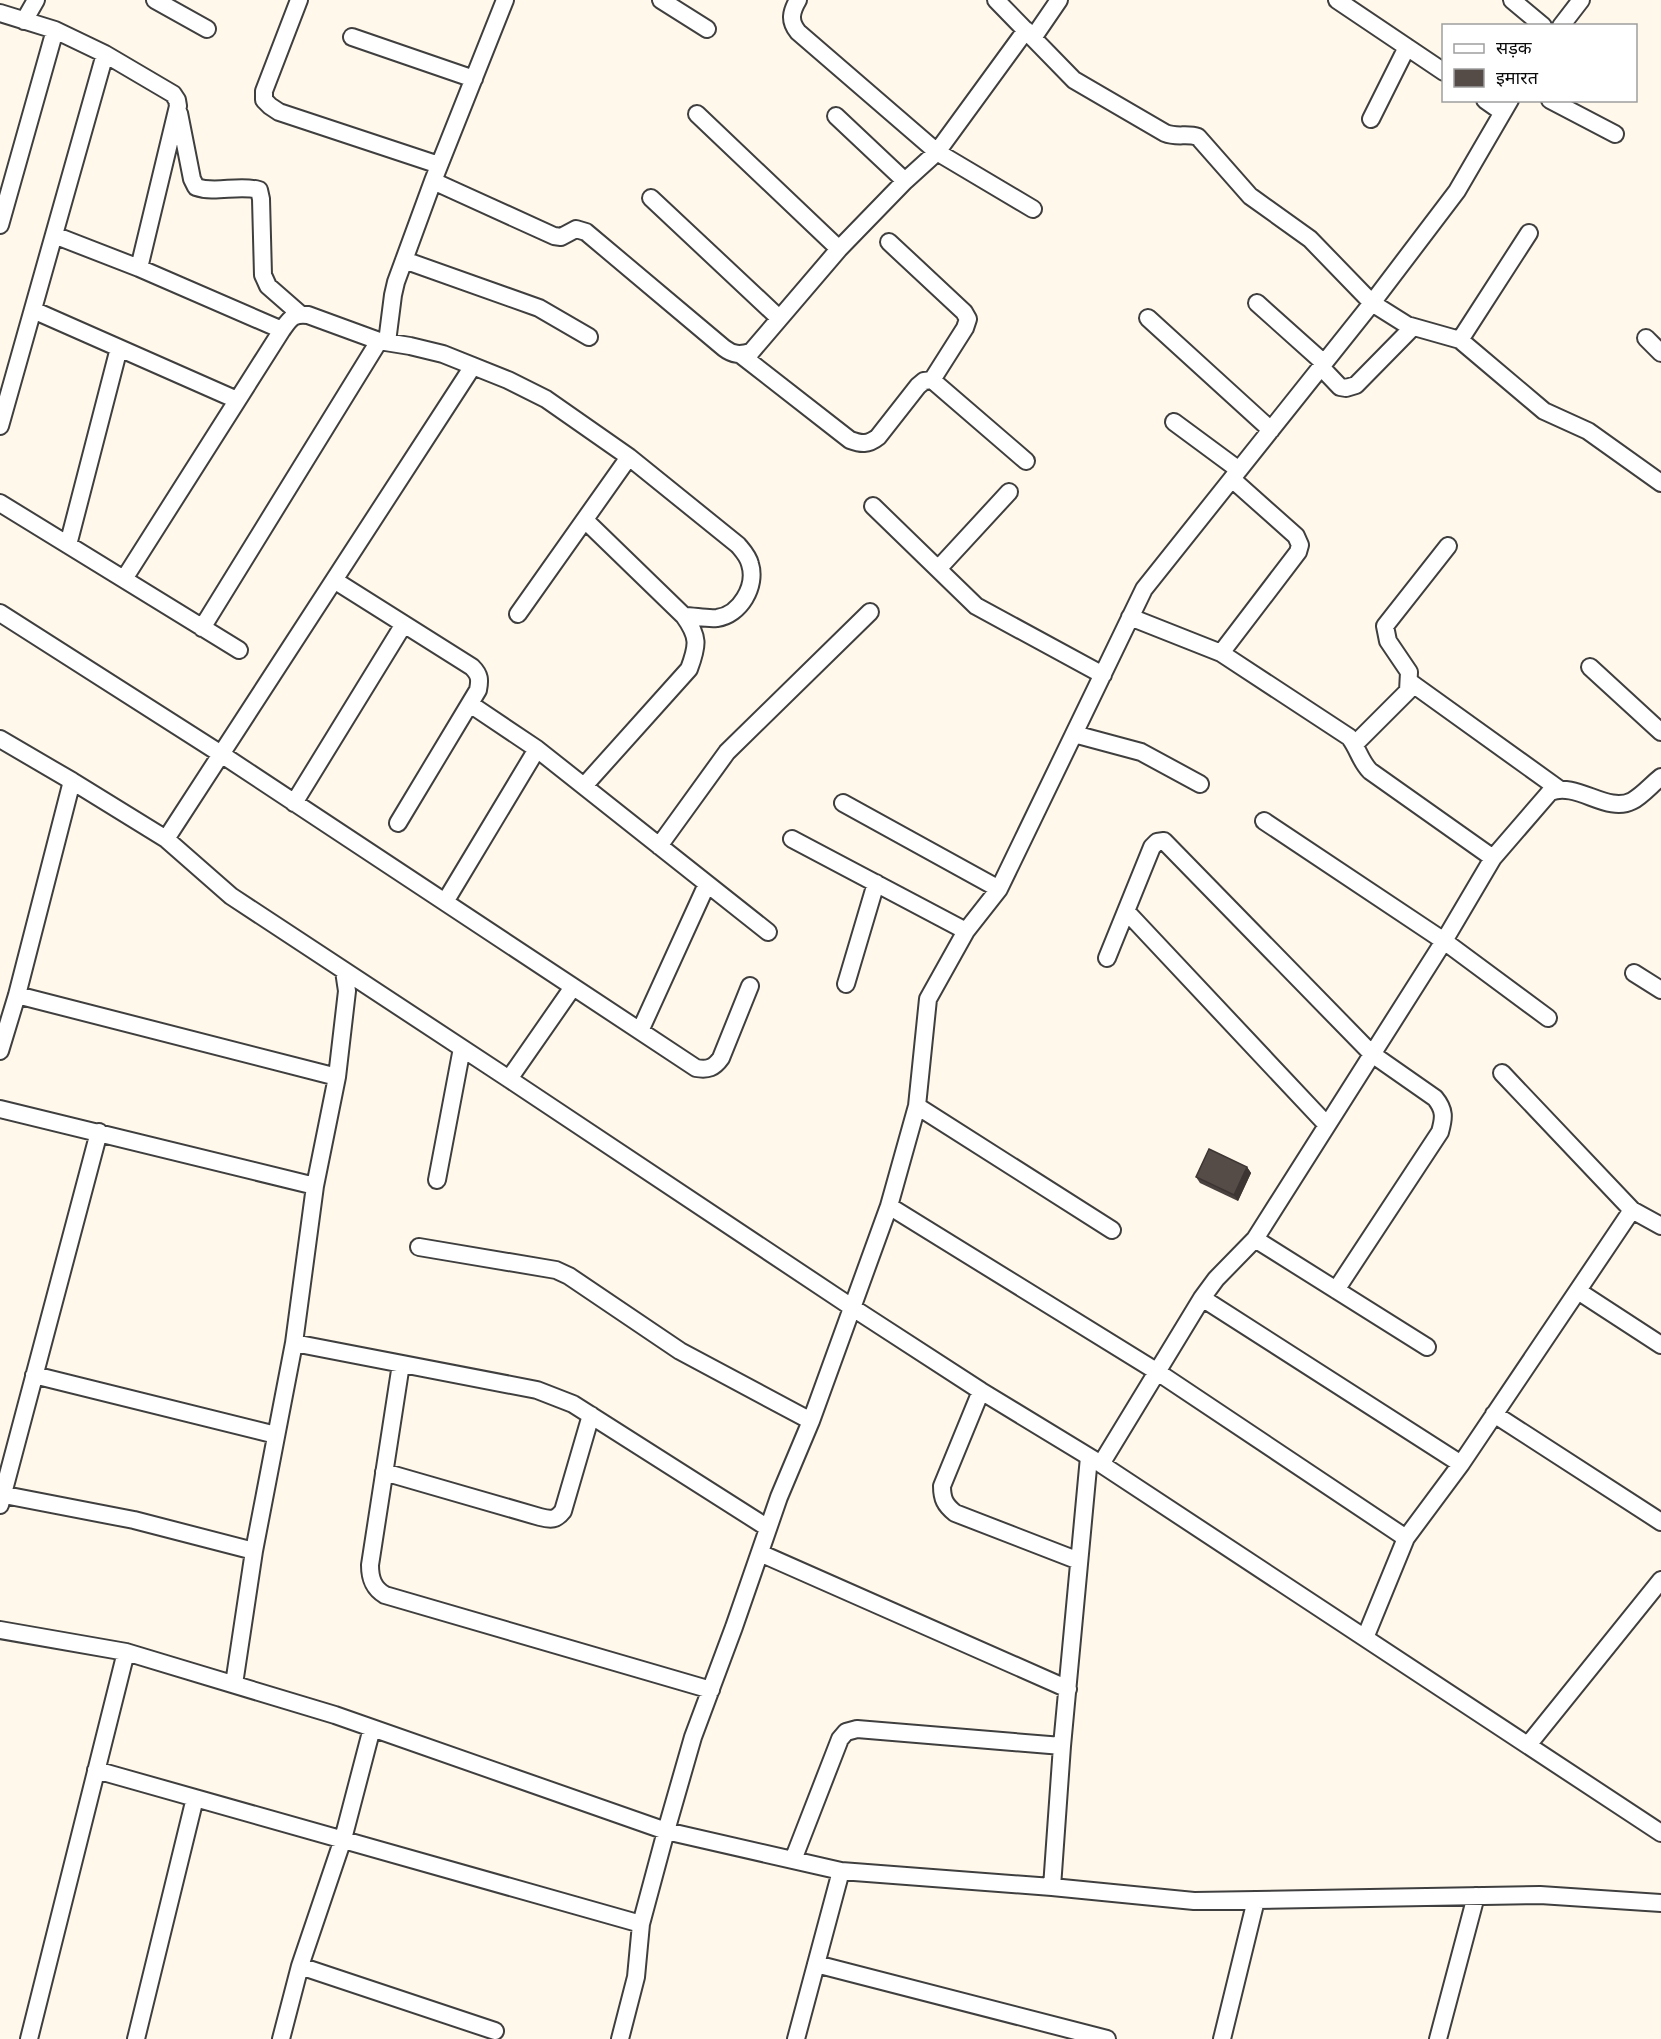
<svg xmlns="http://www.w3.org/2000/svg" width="1661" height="2039" viewBox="0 0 1661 2039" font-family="Literata,'Noto Sans Devanagari',serif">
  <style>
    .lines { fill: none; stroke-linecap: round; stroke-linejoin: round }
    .minor-casing { stroke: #3f3f3f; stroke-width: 20 }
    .minor { stroke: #fff; stroke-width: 16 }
    .wall { fill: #49413e }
    .shaded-wall { fill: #3c3532 }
    .building { fill: #554c48; stroke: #3c3532; stroke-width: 1.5 }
  </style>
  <rect width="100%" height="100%" fill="#fff8eb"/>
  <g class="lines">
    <defs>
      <path id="minor" d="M155 0 207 29
        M299 0 264 91V100L270 106 279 112 439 165
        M661 0 707 29
        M798 0C791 12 789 21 798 32L937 152 1033 209
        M996 0 1074 80 1165 133C1177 138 1187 133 1198 137L1250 196 1310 239 1372 303 1407 325 1460 340 1544 411 1588 431 1661 483
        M1337 0 1444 72
        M1512 0 1543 26
        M0 13 55 30 105 54 173 94 177 100 178 106 139 268
        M24 21 36 0
        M1561 26 1581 0
        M352 37 474 79
        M1033 38 1059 0
        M1485 100 1502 112
        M1550 100 1615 134
        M179 113 192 179 196 187C216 194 238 184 259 190L261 199 263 275 268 286 300 314
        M697 114 839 249
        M836 116 905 181
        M1371 119 1407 47
        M433 181 554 236 561 237 576 229 586 232 724 348C733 355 740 355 751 352L839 249 905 181 937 152 1026 30
        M651 198 779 318
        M0 225 55 30
        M54 235 139 268 282 330
        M889 242 964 312 968 319 965 328 932 380
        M404 260 539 308 589 337
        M1257 303 1324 363
        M33 310 237 400
        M1148 318 1271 430
        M1646 338 1661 353
        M1460 340 1529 233
        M387 342 393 295 396 282 433 181 505 0
        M741 355 850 440C861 444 868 445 878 437L918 386 924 381 932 380 1026 461
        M1321 367 1340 387 1346 388 1356 385 1413 327
        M1174 422 1239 470
        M0 426 105 54
        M0 503 239 650
        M873 506 976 606 1103 675
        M68 545 119 348
        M938 569 1009 492
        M124 579 282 330C290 319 293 313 308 315L379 341 410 346 443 354 508 380 546 399 629 457 738 545C743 551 748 556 750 564 757 586 740 615 717 618 706 619 694 616 684 616
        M334 580 472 667C480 675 480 680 478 690L398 823
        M0 613 221 754 696 1068C708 1070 714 1068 721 1058L750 986
        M518 614 629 457
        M1130 617 1221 653 1349 737C1358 748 1360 761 1370 771L1493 858
        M202 628 379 341
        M1221 653 1298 552 1300 545 1296 536 1232 479
        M1590 667 1661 732
        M1410 682 1559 789
        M470 704 537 749 768 932
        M1074 734 1141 752 1200 784
        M0 739 72 781 166 839 231 896 509 1079 853 1308 981 1391 1101 1464 1661 1833
        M1355 744 1408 691 1409 672 1388 641 1385 626 1448 546
        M584 786 689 669C698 645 699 637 684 616L585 520
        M294 803 404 624
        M843 803 999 889
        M1264 821 1444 941 1548 1018
        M166 839 473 366
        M792 839 966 931
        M659 846 727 752 870 612
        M445 902 537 749
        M1126 911 1327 1125
        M1107 958 1152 847 1157 842 1164 841 1372 1054 1435 1098C1445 1110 1444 1118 1440 1132L1336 1290
        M1634 973 1661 990
        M846 984 876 883
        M17 995 337 1077
        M640 1031 707 884
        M0 1051 17 995 72 781
        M1502 1073 1632 1210 1661 1226
        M509 1079 573 987
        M917 1106 1112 1230
        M0 1109 315 1186
        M437 1180 462 1048
        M889 1206 1156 1371 1406 1538
        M1255 1239 1427 1347
        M419 1247 556 1270 569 1276 680 1351 811 1421
        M1578 1291 1661 1345
        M1202 1298 1461 1464
        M294 1343 537 1390 573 1404 768 1528
        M401 1364 370 1565C370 1578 373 1588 385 1595L711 1690
        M34 1375 276 1435
        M981 1391 942 1486C942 1499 945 1505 955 1513L1079 1561
        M1494 1414 1661 1522
        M1101 1464 1202 1298 1216 1279 1255 1239 1444 941 1493 858 1550 792C1577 781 1607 814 1632 801 1642 796 1652 784 1661 777
        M384 1472 540 1517C551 1520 556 1520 563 1511L591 1415
        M0 1494 134 1520 254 1551
        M0 1505 99 1132
        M760 1553 1068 1689
        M0 1630 126 1652 335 1715 666 1831 841 1871 1052 1887 1194 1901 1540 1895 1661 1903
        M1365 1638 1406 1538 1461 1464 1632 1210
        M234 1684 254 1551 294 1343 315 1186 337 1077 347 991 344 971
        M1528 1745 1661 1580
        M96 1770 641 1924
        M793 1860 840 1739 846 1732 857 1729 1062 1746
        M1052 1887 1062 1746 1089 1457
        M816 1964 1107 2039
        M300 1966 495 2031
        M29 2039 126 1652
        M136 2039 195 1798
        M281 2039 300 1966 343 1839 372 1728
        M620 2039 636 1977 641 1924 666 1831 693 1737 734 1627 779 1497 811 1421 889 1206 917 1106 928 999 966 931 999 889 1144 589 1372 303 1457 191 1510 100
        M796 2039 841 1871
        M1222 2039 1256 1900
        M1438 2039 1476 1896"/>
    </defs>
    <use href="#minor" class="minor-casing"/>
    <use href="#minor" class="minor"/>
  </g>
  <path class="wall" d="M1247 1167 1251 1173 1238 1201 1200 1183 1196 1177Z"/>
  <path class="shaded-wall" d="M1247 1167 1251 1173 1238 1201 1234 1195Z"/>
  <path class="building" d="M1209 1149 1247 1167 1234 1195 1196 1177Z"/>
  <rect x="1442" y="24" width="195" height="78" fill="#ffffff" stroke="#9e9e9e" stroke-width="1.5"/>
  <rect x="1454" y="44" width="30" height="9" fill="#ffffff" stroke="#9e9e9e" stroke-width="1.5"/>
  <text x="1496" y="54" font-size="18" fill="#0c0c0c">सड़क</text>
  <rect x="1454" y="69" width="30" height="18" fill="#554c48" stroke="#9e9e9e" stroke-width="1.5"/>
  <text x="1496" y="84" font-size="18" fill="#0c0c0c">इमारत</text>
</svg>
